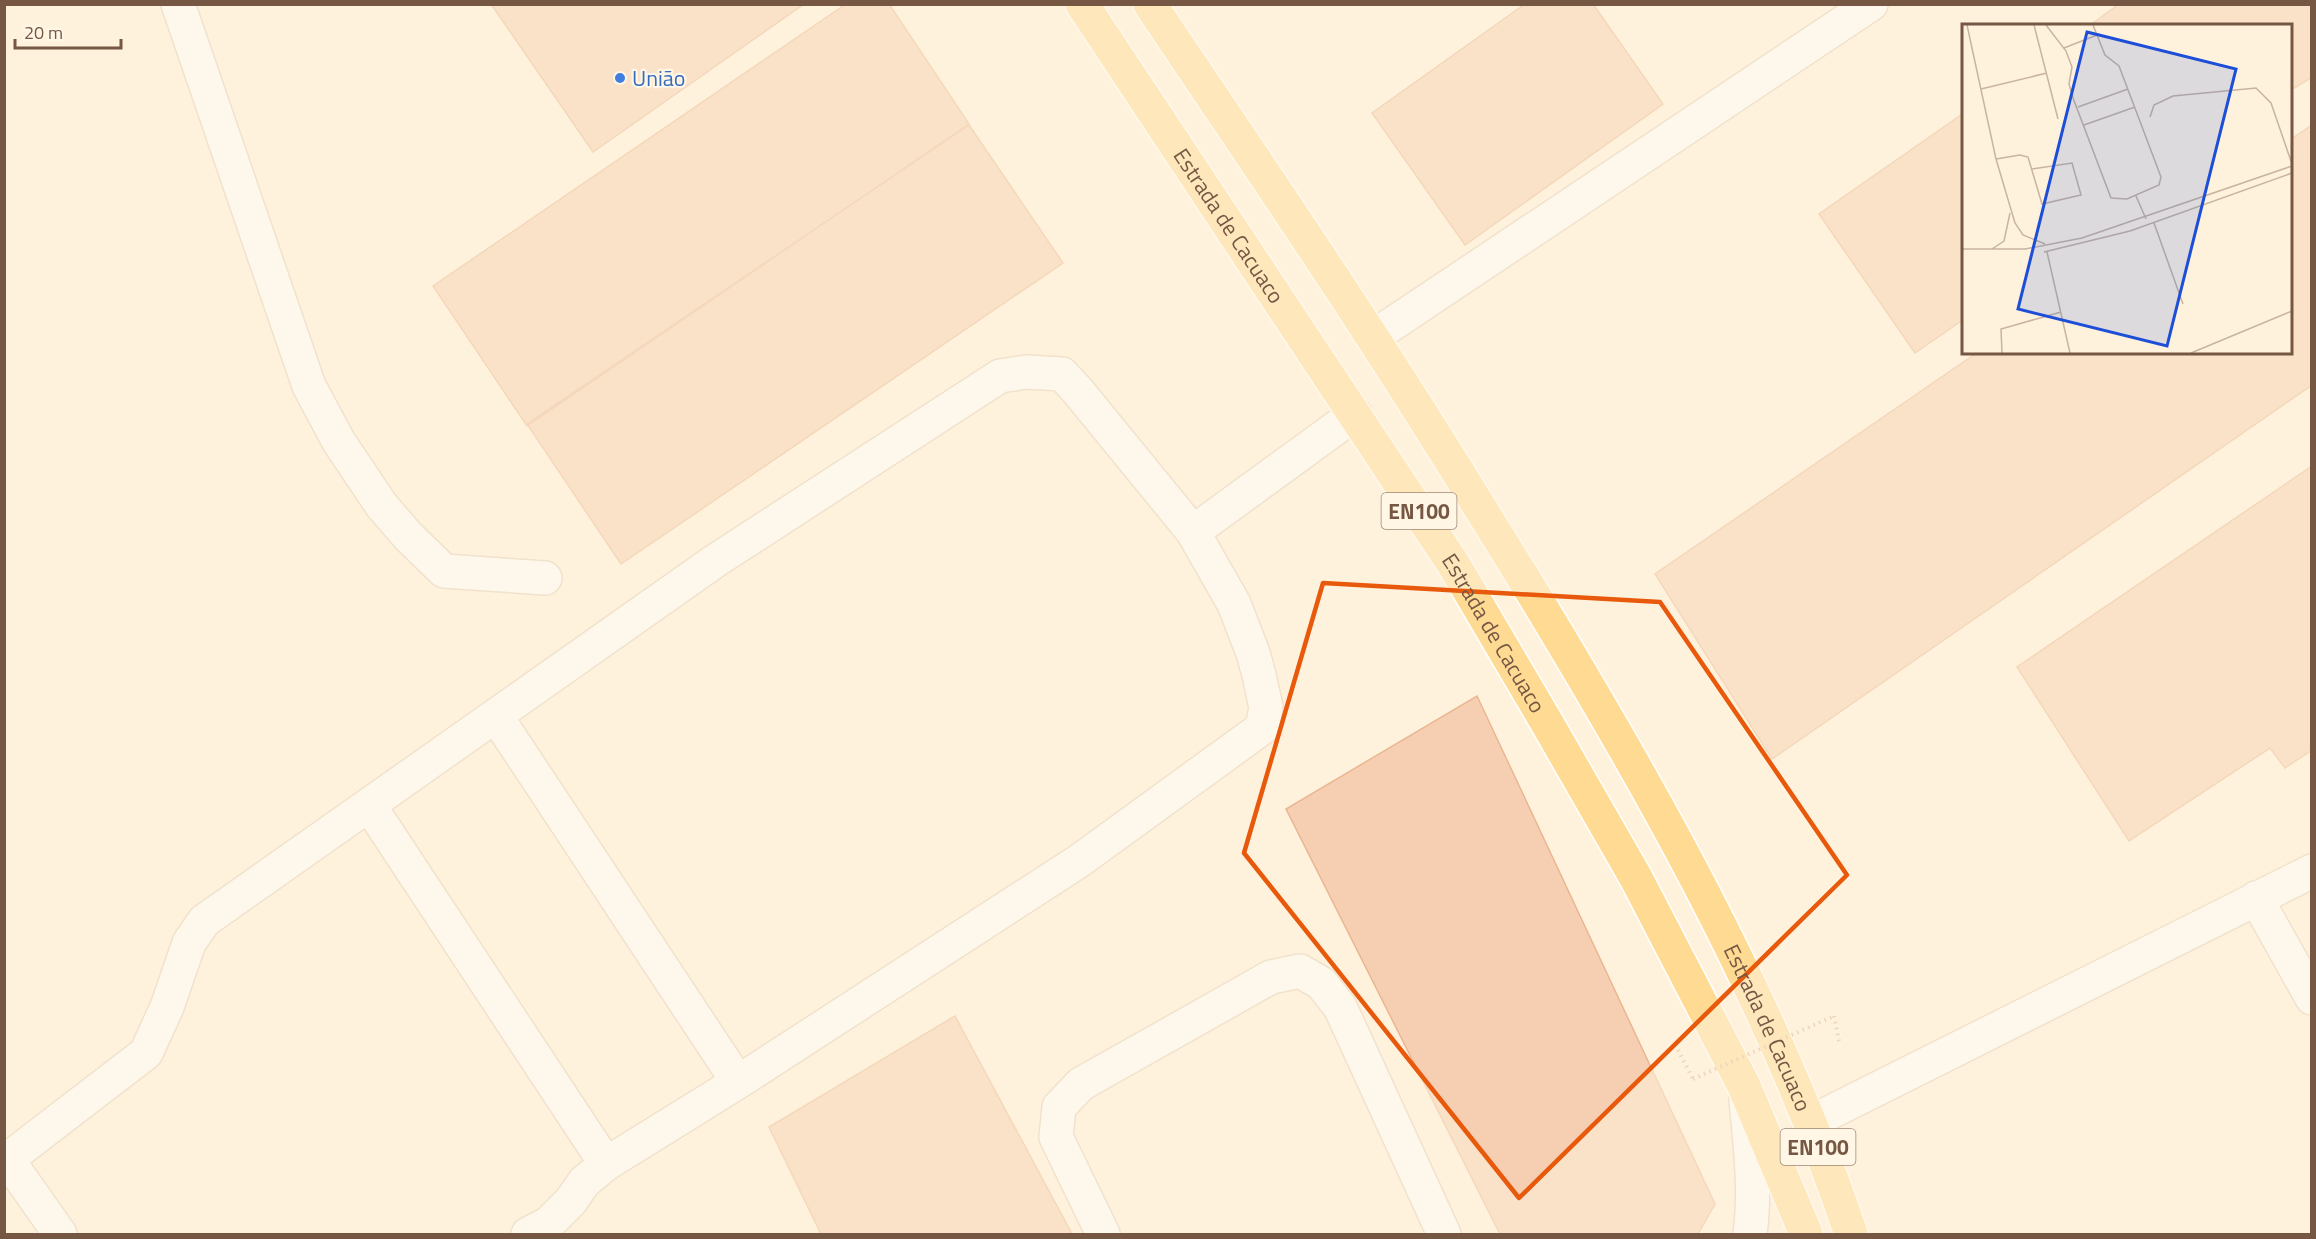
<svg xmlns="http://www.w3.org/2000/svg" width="2316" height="1239" viewBox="0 0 2316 1239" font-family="'Titillium Web',sans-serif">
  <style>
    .building { fill: #f6cfb2; stroke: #eab691; stroke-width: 1.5 }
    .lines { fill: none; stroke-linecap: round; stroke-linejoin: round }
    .minor-casing { stroke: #e3ceb9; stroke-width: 36 }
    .major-casing { stroke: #fff; stroke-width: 36 }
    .path { stroke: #dab296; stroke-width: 4; stroke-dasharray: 1.5 4.5; stroke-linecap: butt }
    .minor { stroke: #fff; stroke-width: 33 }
    .major { stroke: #ffda93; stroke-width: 33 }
    .path-bridge { stroke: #dab296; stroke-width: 4; stroke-dasharray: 1.5 4.5; stroke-linecap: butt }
    .marked { fill: none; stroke: #e8590c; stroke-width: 4.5; stroke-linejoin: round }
    .shop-dot { fill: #3f7fe0; stroke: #fff6e5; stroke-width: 2 }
    .labels { text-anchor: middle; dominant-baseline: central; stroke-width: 4.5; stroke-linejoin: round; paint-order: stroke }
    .shield { fill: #fff6e5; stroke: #9f8774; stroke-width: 1.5 }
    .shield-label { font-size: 21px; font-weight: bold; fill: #765744 }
    .shop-label { font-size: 22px; fill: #366cbe; stroke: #fff6e5; text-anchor: start }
    .street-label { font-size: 22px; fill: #765744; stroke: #fff6e5 }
    .inset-road { fill: none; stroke: #c8b4a0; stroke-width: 1.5 }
    .view { fill: #1d4ed8; fill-opacity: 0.15; stroke: #1d4ed8; stroke-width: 3 }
    .inset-edge { fill: none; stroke: #765744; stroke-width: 3 }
  </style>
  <rect width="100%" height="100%" fill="#fef2dd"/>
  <path class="building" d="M491 4H804L593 152Z
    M846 4H889L969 124 527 426 433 286Z
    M1525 4H1593L1663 104 1465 245 1372 113Z
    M2119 4H2312V77L2290 91V26H2089Z
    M1964 113V319L1915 353 1819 214Z
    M969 125 1063 263 621 564 527 424Z
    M2312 125V385L1772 759 1655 574 1978 352H2290V140Z
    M2312 466V750L2285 768 2270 748 2129 841 2017 667Z
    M1477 696 1715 1204 1698 1234H1500L1286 809Z
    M955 1016 1072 1234H821L769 1127Z"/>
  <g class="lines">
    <defs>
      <path id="minor" d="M178 4 309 386 339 442 382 506 408 536 444 571 545 578
        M1373 337 1871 4
        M1193 532 1355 414
        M496 716 738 1082
        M369 805 606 1164
        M2256 898 2312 998
        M1746 1100C1750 1144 1756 1190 1750 1234
        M1809 1123 2312 871
        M8 1160 60 1234
        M4 1162 146 1053 167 1007 189 943 204 921 715 561 1000 376 1026 372 1062 374 1077 390 1193 532 1234 604 1253 653 1259 675 1266 707 1262 728 1079 861 738 1082 606 1164 584 1182 571 1201 549 1223 528 1234
        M1103 1234 1056 1137 1059 1107 1081 1084 1271 977 1300 971 1321 983 1340 1007 1444 1234"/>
      <g id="major">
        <path id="s1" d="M1082 4 1454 565 1547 723 1636 878 1744 1086 1806 1234"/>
        <path id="s2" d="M1150 4C1224 115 1300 225 1372 337 1424 416 1474 498 1524 579 1650 785 1774 1004 1851 1234"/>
      </g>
    </defs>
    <use href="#minor" class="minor-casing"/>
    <use href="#major" class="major-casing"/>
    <path class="path" d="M1834 1016 1839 1041
      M1678 1050 1693 1079"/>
    <use href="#minor" class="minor"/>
    <use href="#major" class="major"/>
    <path class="path-bridge" d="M1693 1079 1834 1016"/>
  </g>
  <path d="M0 0H2316V1239H0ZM1323 583 1660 602 1847 875 1519 1198 1244 853Z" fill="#fef2dd" fill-opacity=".55" fill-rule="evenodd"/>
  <path class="marked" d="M1323 583 1660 602 1847 875 1519 1198 1244 853Z"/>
  <circle class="shop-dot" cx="620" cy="78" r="6"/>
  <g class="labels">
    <g class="shield">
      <rect x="1381.5" y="493" width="75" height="36" rx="4.5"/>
      <rect x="1780.5" y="1129" width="75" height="36" rx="4.5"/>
    </g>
    <g class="shield-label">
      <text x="1419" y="511">EN100</text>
      <text x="1818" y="1147">EN100</text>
    </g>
    <g class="shop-label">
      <text x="632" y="78">União</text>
    </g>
    <g class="street-label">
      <text stroke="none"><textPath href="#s1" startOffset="266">Estrada de Cacuaco</textPath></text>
      <text stroke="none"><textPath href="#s1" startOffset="752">Estrada de Cacuaco</textPath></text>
      <text stroke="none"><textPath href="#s2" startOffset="1197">Estrada de Cacuaco</textPath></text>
    </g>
  </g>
  <g transform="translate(1962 24)">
    <rect width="330" height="330" fill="#fef2dd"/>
    <path class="inset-road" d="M5 1 34 135 53 199 61 211 83 220M72 1 96 95M84 1 104 27 110 43 107 60 111 74 149 174 165 175 197 161 199 153 157 42 143 31 131 1M102 24 135 11M19 65 85 49M116 83 166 65M188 93 192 81 211 72 294 64 309 79 330 140M122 101 173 83M34 135 58 131 66 133 80 180 119 171 110 139 70 145M174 172 184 195M192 199 221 280M0 225H63L120 214 330 142M30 225 42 217 48 189M82 228 168 207 330 149M85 228 108 329M40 329 39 305 99 288M229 329 330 287"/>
    <path class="view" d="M125 8 274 45 205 322 56 285Z"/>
    <rect width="330" height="330" class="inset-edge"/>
  </g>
  <rect width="2316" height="1239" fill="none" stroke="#765744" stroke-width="12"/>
  <path d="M15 39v9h106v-9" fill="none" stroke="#765744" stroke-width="3"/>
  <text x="24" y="39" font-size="18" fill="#765744" stroke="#fff6e5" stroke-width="4.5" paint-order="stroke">20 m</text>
</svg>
